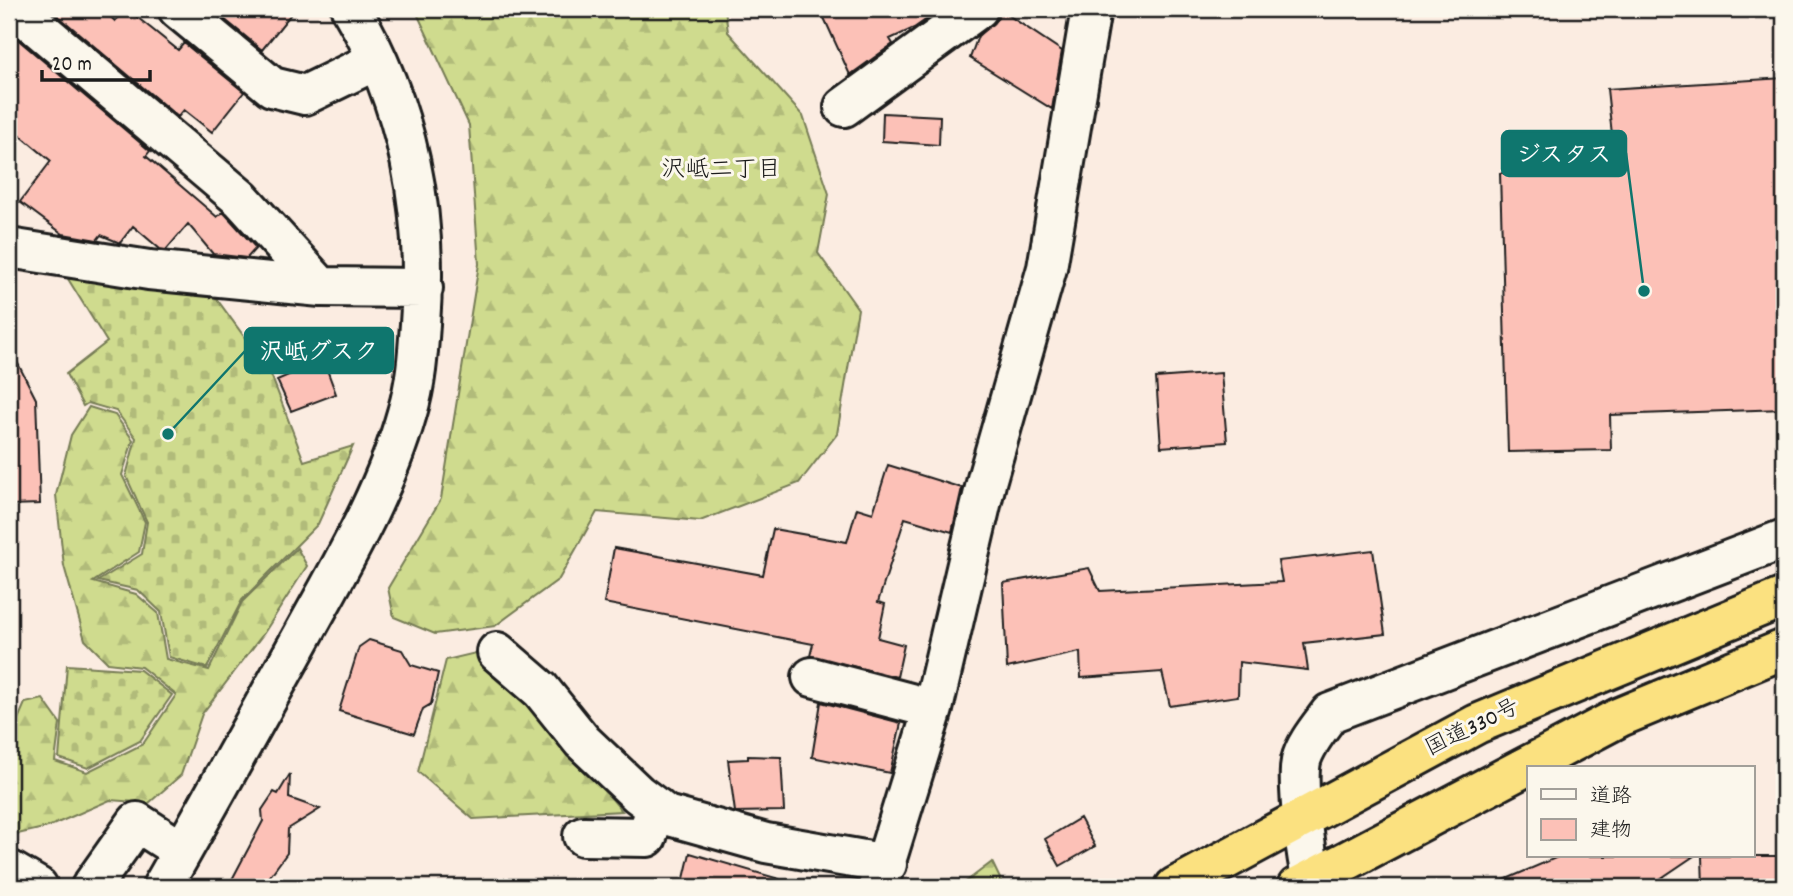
<svg xmlns="http://www.w3.org/2000/svg" width="1793" height="896" viewBox="0 0 1793 896" font-family="Dekko,'Klee One',sans-serif">
  <style>
    .forest { fill: url(#forest-firs); stroke: #767c55; stroke-width: 2 }
    .cemetery { fill: url(#cemetery-stones); stroke: #767c55; stroke-width: 2 }
    .building { fill: #fcc1b7; stroke: #1c1c1c; stroke-width: 2 }
    .lines { fill: none; stroke-linecap: round; stroke-linejoin: round }
    .minor-casing { stroke: #1c1c1c; stroke-width: 44 }
    .highway-casing { stroke: #1c1c1c; stroke-width: 44 }
    .minor { stroke: #fbf7ec; stroke-width: 38 }
    .highway { stroke: #fbe180; stroke-width: 38 }
    .labels { text-anchor: middle; dominant-baseline: central; stroke-width: 6; stroke-linejoin: round; paint-order: stroke }
    .street-label { font-size: 23px; fill: #1c1c1c; stroke: #fbf7ec }
    .neighbourhood-label { font-size: 24px; fill: #1c1c1c; stroke: #fbf7ec }
    .leader { fill: none; stroke: #0f766e; stroke-width: 2.5 }
    .callout-dot { fill: #0f766e; stroke: #fbf7ec; stroke-width: 2.5 }
    .callout { fill: #0f766e; stroke: #0f766e; stroke-width: 2.5 }
    .callout-label { font-size: 24px; text-anchor: middle; font-weight: bold; fill: #fff }
  </style>
  <defs>
    <pattern id="forest-firs" width="22" height="20" patternUnits="userSpaceOnUse" patternTransform="scale(1.75)"><rect width="22" height="20" fill="#cfdb8e"/><path d="M5 1l3.5 6h-7zM16 11l3.5 6h-7z" fill="#b1bb7a"/></pattern>
    <pattern id="cemetery-stones" width="16" height="16" patternUnits="userSpaceOnUse" patternTransform="scale(1.75)"><rect width="16" height="16" fill="#cfdb8e"/><path d="M2 7V4a2 2 0 0 1 4 0v3zM10 15v-3a2 2 0 0 1 4 0v3z" fill="#b1bb7a"/></pattern>
  </defs>
  <rect width="100%" height="100%" fill="#fbece1"/>
  <filter id="ink" filterUnits="userSpaceOnUse"><feTurbulence type="fractalNoise" baseFrequency=".0143" numOctaves="2"/><feDisplacementMap in="SourceGraphic" scale="14" xChannelSelector="R" yChannelSelector="G"/><feConvolveMatrix kernelMatrix="1 2 1 2 8 2 1 2 1" color-interpolation-filters="sRGB"/></filter>
  <g filter="url(#ink)">
    <path class="forest" d="M415 9H725L728 32 803 116 829 194 818 253 858 309 837 434 799 483 700 521 597 512 559 579 495 626 435 634 394 617 388 588 441 499 479 264 469 125Z
      M89 407 115 415 133 440 122 475 145 522 139 552 93 582 136 594 158 613 166 659 209 670 242 602 297 548 307 566 264 633 202 714 181 775 149 803 110 800 48 827 9 836V740L25 703 43 699 60 723 55 761 87 772 143 744 176 695 141 667 108 663 85 640 64 566 56 495 71 435Z
      M488 650 622 811 473 819 418 772 446 660Z
      M992 862 1004 887H959Z"/>
    <path class="cemetery" d="M65 274 213 294 270 372 304 461 353 446 318 524 242 600 207 668 169 657 161 612 138 590 98 581 142 554 147 522 126 476 136 438 116 411 88 403 83 406 66 374 107 342Z
      M67 665 140 670 172 695 140 741 88 768 59 758Z"/>
    <path class="building" d="M50 9H102L115 21 127 9 178 50 184 43 244 92 212 132 184 110 178 117Z
      M212 9H295L262 50Z
      M820 9H941L914 28 890 39 893 44 850 75Z
      M999 9 1062 51 1052 109 970 58 978 36 998 18Z
      M9 32 150 151 146 156 217 217 223 212 226 215 256 248 247 258 213 254 188 224 166 250 160 249 133 226 120 243 101 235 97 240 63 234 20 202 51 161 9 126Z
      M1784 78V409L1610 415 1611 450 1508 452 1500 173 1616 171 1607 89Z
      M883 113 940 116 939 145 882 141Z
      M316 340 336 394 291 411 277 380 298 371 292 359Z
      M9 346 36 399 40 504 9 505Z
      M1221 373 1227 442 1161 447 1156 378Z
      M888 465 962 488 952 532 905 518 878 602 885 604 878 638 904 645 897 677 810 656 813 644 604 603 614 548 763 575 773 529 847 542 857 508 873 513Z
      M1373 550 1385 634 1304 643 1308 670 1239 662 1238 696 1170 706 1162 672 1081 678 1080 652 1007 668 1003 583 1089 568 1100 591 1282 582 1278 561Z
      M369 640 402 650 411 665 438 673 431 704 423 709 414 734 339 711 359 647Z
      M821 702 901 723 890 773 812 757Z
      M748 756 781 757 784 811 735 812 728 760 748 759Z
      M290 774 289 798 320 809 288 829 287 853 262 887H228L263 821 262 810 274 792 278 794Z
      M1080 818 1095 846 1060 866 1045 839Z
      M690 853 779 879 777 887H682Z
      M1560 856H1694L1648 887H1488Z
      M1702 856H1781L1783 887H1703Z"/>
    <g class="lines">
      <defs>
        <path id="minor" d="M16 9 241 199 321 287
          M178 9 272 87 305 95 377 60
          M844 107 978 9
          M9 248 149 270 321 287 423 288
          M497 652 541 690 582 741 638 794 666 815 766 843 887 864
          M812 677 933 709
          M583 836 647 837 656 807
          M9 870 38 887
          M91 887 137 822 182 851
          M162 887C210 803 257 718 304 633 343 562 385 492 407 413 416 384 418 354 420 324 429 214 408 104 351 9
          M878 887 933 709 987 479 1047 268 1091 9
          M1313 887C1307 860 1296 786 1301 761 1305 744 1320 727 1330 713L1784 539"/>
        <path id="highway" d="M1175 887 1477 724 1784 597
          M1297 887 1620 717 1784 649"/>
      </defs>
      <use href="#minor" class="minor-casing"/>
      <use href="#highway" class="highway-casing"/>
      <use href="#minor" class="minor"/>
      <use href="#highway" class="highway"/>
    </g>
  </g>
  <g class="labels">
    <g class="street-label">
      <text transform="translate(1473 729) rotate(-26)">国道330号</text>
    </g>
    <g class="neighbourhood-label">
      <text x="721" y="171">沢岻二丁目</text>
    </g>
  </g>
  <path class="leader" d="M1644 291L1626 153M168 434L245 351"/>
  <g class="callout-dot">
    <circle cx="1644" cy="291" r="7"/>
    <circle cx="168" cy="434" r="7"/>
  </g>
  <g class="callout">
    <rect x="1502" y="131" width="124" height="45" rx="7"/>
    <rect x="245" y="328" width="148" height="45" rx="7"/>
  </g>
  <g class="callout-label">
    <text x="1564" y="162">ジスタス</text>
    <text x="319" y="359">沢岻グスク</text>
  </g>
  <rect width="1793" height="896" fill="none" stroke="#fbf7ec" stroke-width="35"/>
  <rect x="18" y="18" width="1758" height="861" fill="none" stroke="#1c1c1c" stroke-width="2.5" filter="url(#ink)"/>
  <rect x="1527" y="766" width="228" height="91" fill="#fbf7ec" stroke="#a29f99" stroke-width="2"/>
  <rect x="1541" y="789" width="35" height="10" fill="#fbf7ec" stroke="#a29f99" stroke-width="2"/>
  <text x="1590" y="802" font-size="21" fill="#1c1c1c">道路</text>
  <rect x="1541" y="819" width="35" height="21" fill="#fcc1b7" stroke="#a29f99" stroke-width="2"/>
  <text x="1590" y="836" font-size="21" fill="#1c1c1c">建物</text>
  <path d="M42 70v10h108v-10" fill="none" stroke="#1c1c1c" stroke-width="3.5"/>
  <text x="52" y="70" font-size="21" fill="#1c1c1c" stroke="#fbf7ec" stroke-width="5" paint-order="stroke">20 m</text>
</svg>
